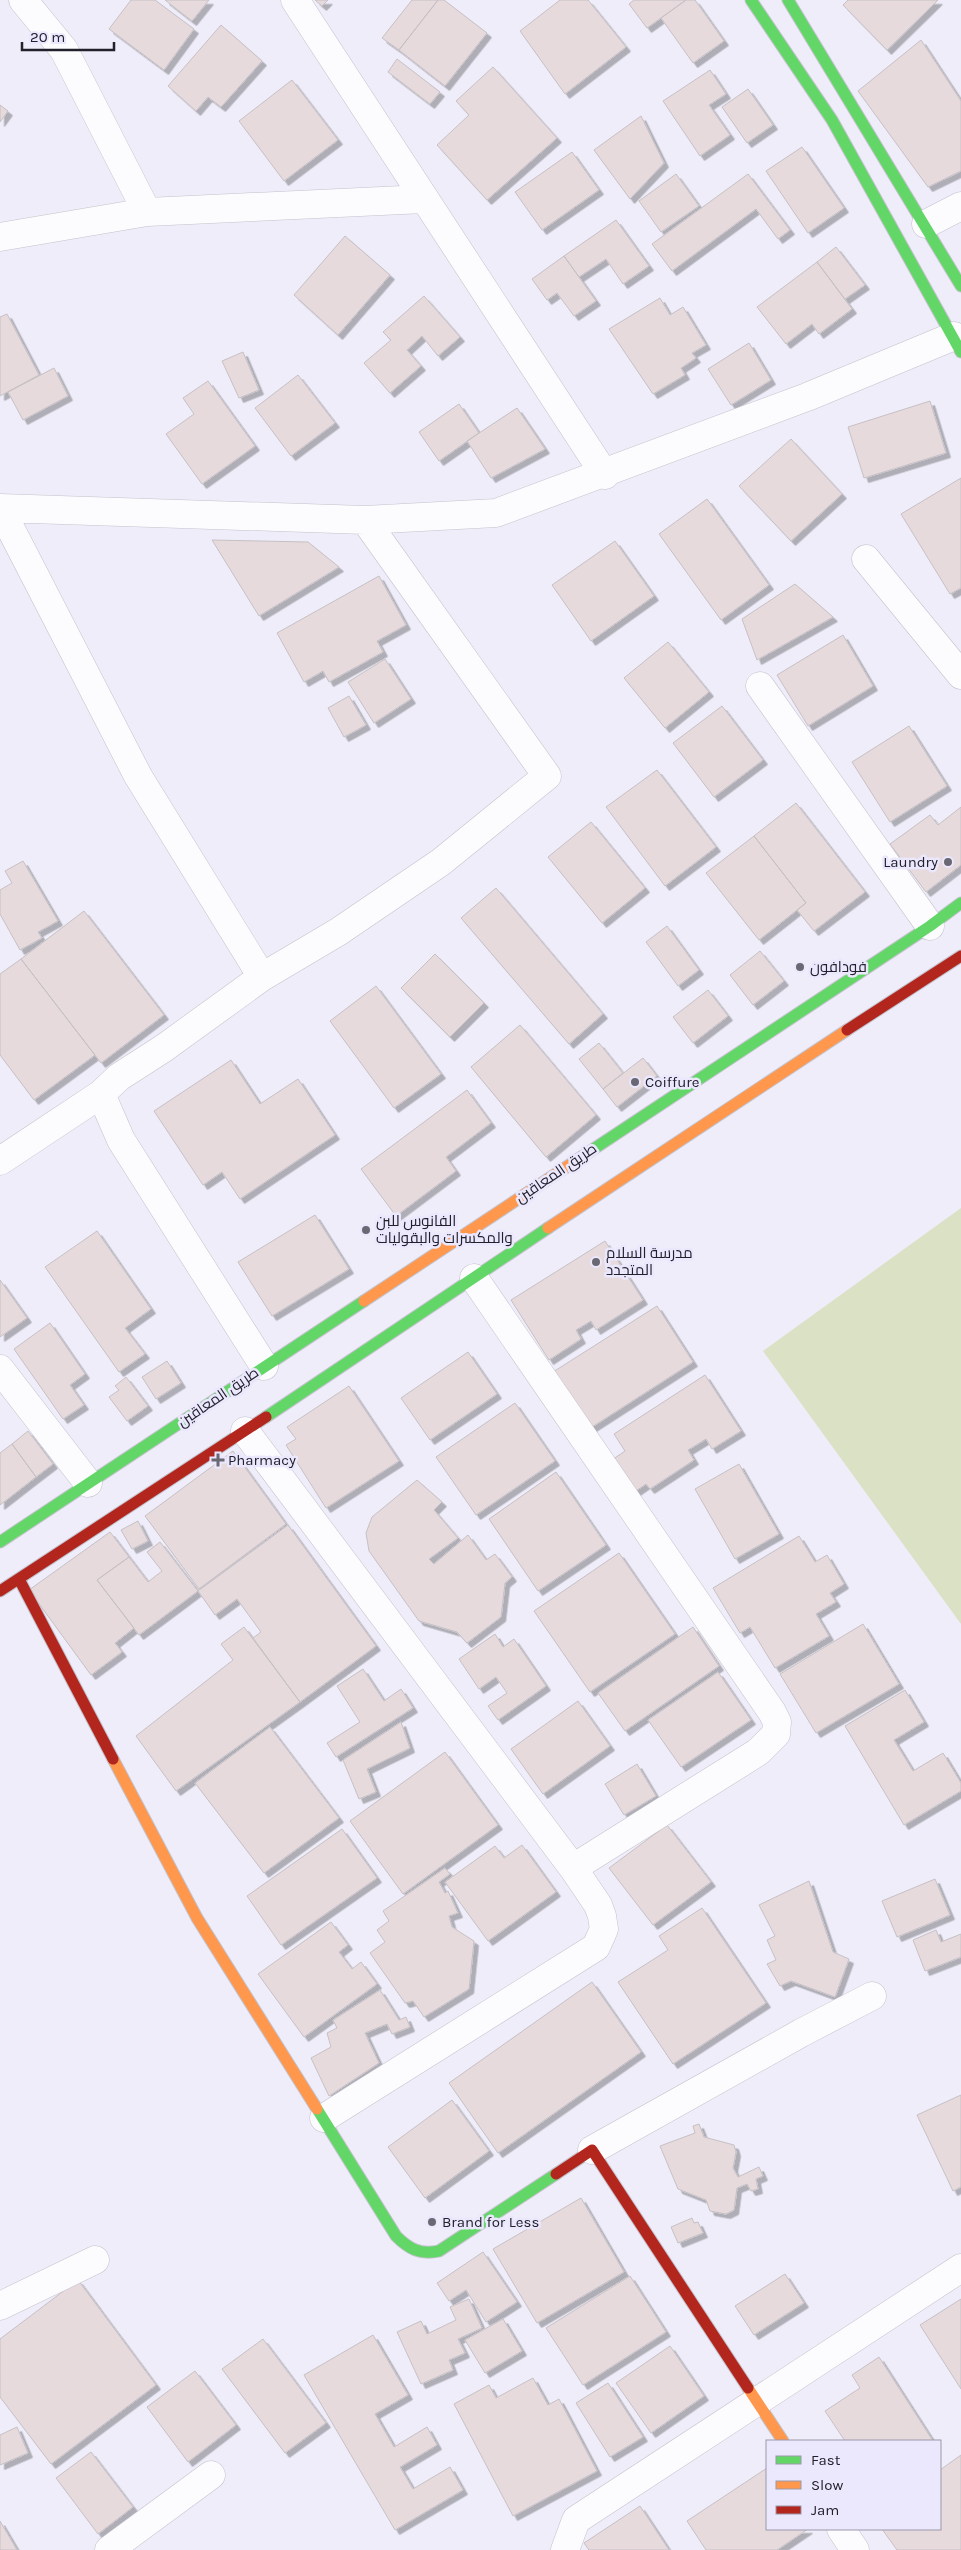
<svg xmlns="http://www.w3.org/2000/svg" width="961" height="2550" viewBox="0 0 961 2550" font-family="Karla,Cairo,sans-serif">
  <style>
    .green { fill: #dbe1c4 }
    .building { fill: #e6dadc; stroke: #c6c0c4; filter: url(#shadow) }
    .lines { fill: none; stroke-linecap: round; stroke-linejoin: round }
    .street-casing { stroke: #c3c2cc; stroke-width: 29 }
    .fast-casing { stroke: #c3c2cc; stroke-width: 13 }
    .slow-casing { stroke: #c3c2cc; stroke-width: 13 }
    .jam-casing { stroke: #c3c2cc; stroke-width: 13 }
    .street { stroke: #fcfcfe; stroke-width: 28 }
    .fast { stroke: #63d668; stroke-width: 11 }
    .slow { stroke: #ff974d; stroke-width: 11 }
    .jam { stroke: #b3261e; stroke-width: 11 }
    .poi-dot { fill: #696873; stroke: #ebe8fe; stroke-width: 2 }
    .labels { text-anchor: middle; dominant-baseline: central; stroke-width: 5; stroke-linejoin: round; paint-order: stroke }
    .poi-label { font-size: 15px; fill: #22212b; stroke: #ebe8fe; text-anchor: start }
    .street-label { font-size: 15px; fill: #22212b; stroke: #ebe8fe }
  </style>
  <defs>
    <filter id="shadow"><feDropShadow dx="4.5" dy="4.5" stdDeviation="0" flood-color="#0004"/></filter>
  </defs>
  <rect width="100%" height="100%" fill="#eeedf9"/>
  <path class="green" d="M961 1208V1624L763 1351Z"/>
  <path class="building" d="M131 0H155L194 29 164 70 109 29Z
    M165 0H209L192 21Z
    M315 0H328L322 6Z
    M412 0H438L399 50 382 38Z
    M438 0H444L487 33 445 86 399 50Z
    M560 0H588L626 47 565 94 520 31Z
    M634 0H686L647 28 629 4Z
    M686 0H695L724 41 693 63 661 18Z
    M848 0H938L887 50 843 5Z
    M221 25 262 61 221 107 208 97 196 111 168 86Z
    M921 40 961 101V171L928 187 858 91Z
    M397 59 440 92 430 104 388 72Z
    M493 67 557 138 487 200 437 145 469 115 456 101Z
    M710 70 726 94 709 105 730 135 700 156 663 101Z
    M292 80 338 140 284 181 239 121Z
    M748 89 773 125 747 143 722 107Z
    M0 105 8 111 0 122Z
    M641 116 664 163 630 199 594 150Z
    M802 147 844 208 808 233 766 171Z
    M572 152 599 190 542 230 515 192Z
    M676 174 699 206 661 232 639 201Z
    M748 174 790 230 778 239 756 209 672 271 652 244Z
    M616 220 649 266 623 284 606 259 579 277 564 256Z
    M345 236 390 275 338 335 294 295Z
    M836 247 865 285 845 299 817 262Z
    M564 256 596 301 574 316 557 293 547 300 532 279Z
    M817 262 852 309 819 334 812 324 786 344 757 307Z
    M424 296 460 337 438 356 422 336 407 350 421 366 390 393 364 363 391 340 383 332Z
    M660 298 670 315 683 307 706 345 692 353 696 358 681 368 685 375 653 394 609 329Z
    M7 314 39 375 0 396V317Z
    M749 343 771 380 731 405 708 369Z
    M243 352 259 390 239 398 222 361Z
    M54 368 68 396 23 420 8 392Z
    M298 375 335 423 291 456 255 408Z
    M208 381 255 446 202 484 166 434 194 414 183 398Z
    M930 401 946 453 864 478 848 427Z
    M459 404 479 433 439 461 419 432Z
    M517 408 545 449 491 478 467 441Z
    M791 439 842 494 791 541 739 486Z
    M961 478V588L950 594 901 514Z
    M707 499 769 585 721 620 659 534Z
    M212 540 308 542 339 567 259 616Z
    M615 541 654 596 591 641 552 585Z
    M379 576 406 625 377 641 383 652 329 682 323 671 304 682 277 633Z
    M795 584 833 617 757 660 742 619Z
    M843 635 873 686 808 726 777 675Z
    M668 642 709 692 665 728 624 678Z
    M385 659 411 699 374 723 348 682Z
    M349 696 366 725 344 737 328 708Z
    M722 706 763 760 714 797 673 743Z
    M909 726 947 786 890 822 852 762Z
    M657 770 716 847 665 886 606 807Z
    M796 803 865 892 814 931 797 910 806 903 754 836Z
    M961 807V865L926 892 890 844 930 815 938 825Z
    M591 822 645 888 602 923 548 857Z
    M754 836 806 903 759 940 706 873Z
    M23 861 58 921 38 932 42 938 20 950 0 914V890L12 883 5 871Z
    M496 888 603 1014 569 1044 461 918Z
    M84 911 164 1015 101 1063 21 959Z
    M667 926 699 970 678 986 646 942Z
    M760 951 784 981 753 1005 730 975Z
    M435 954 484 1003 450 1037 401 988Z
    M21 959 95 1055 34 1100 0 1055V974Z
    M376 986 441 1074 394 1108 330 1021Z
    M708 990 728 1016 693 1043 673 1017Z
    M520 1025 596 1115 546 1157 471 1067Z
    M599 1043 623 1073 603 1089 579 1059Z
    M643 1058 657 1076 617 1107 603 1089Z
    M231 1060 260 1104 298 1079 335 1135 240 1199 222 1172 203 1185 154 1111Z
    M467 1090 491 1123 446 1157 456 1171 396 1216 361 1169Z
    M315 1215 349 1269 272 1316 238 1262Z
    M97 1231 151 1309 125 1328 145 1354 119 1372 45 1267Z
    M605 1241 643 1300 596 1330 591 1321 576 1330 581 1339 549 1360 511 1300Z
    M0 1280 27 1318 0 1337Z
    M657 1306 693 1362 589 1429 553 1372Z
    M50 1323 85 1374 70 1385 84 1405 63 1419 14 1349Z
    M468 1352 497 1394 430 1440 401 1398Z
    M167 1361 181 1383 156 1399 142 1377Z
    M705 1375 741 1431 712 1449 706 1439 688 1450 694 1460 650 1489 646 1484 633 1493 612 1460 625 1451 614 1434Z
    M126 1377 148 1406 127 1421 109 1397 119 1390 115 1386Z
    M349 1386 399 1461 326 1508 286 1445 296 1439 287 1427Z
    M515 1403 555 1461 476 1515 436 1457Z
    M28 1431 53 1464 36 1477 12 1444Z
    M12 1444 36 1477 0 1505V1453Z
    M233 1451 286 1524 199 1589 145 1516Z
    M739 1464 779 1534 735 1559 695 1489Z
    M556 1472 606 1545 538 1591 489 1519Z
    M417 1480 442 1502 434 1510 458 1538 429 1559 434 1564 468 1535 486 1560 495 1554 512 1577 505 1583 501 1617 467 1643 457 1632 419 1621 369 1551 366 1533 372 1517Z
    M138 1521 148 1541 132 1549 121 1530Z
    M288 1525 376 1646 300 1702 253 1638 261 1632 237 1599 215 1615 198 1591Z
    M110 1532 129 1557 97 1580 134 1628 115 1643 122 1652 91 1675 29 1590Z
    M799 1536 815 1562 827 1555 844 1584 830 1593 836 1602 816 1614 829 1636 775 1668 750 1627 740 1633 713 1588Z
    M160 1542 198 1591 139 1635 97 1580 129 1557 148 1582 162 1571 147 1552Z
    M619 1553 675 1634 590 1692 534 1611Z
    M863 1624 899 1684 816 1733 780 1674Z
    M244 1627 300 1702 176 1791 136 1736 233 1660 221 1644Z
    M693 1627 719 1666 625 1731 598 1693Z
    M495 1634 503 1647 514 1639 546 1686 498 1720 488 1706 507 1693 496 1677 479 1689 459 1659Z
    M363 1669 384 1701 401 1689 413 1708 336 1757 327 1743 360 1722 337 1686Z
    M718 1672 751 1720 681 1767 648 1720Z
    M905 1690 924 1722 894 1740 913 1771 943 1753 961 1783V1791L904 1825 845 1726Z
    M578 1701 610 1746 543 1794 511 1749Z
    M401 1722 410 1748 367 1769 376 1792 359 1799 343 1760Z
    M270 1727 339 1818 264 1873 195 1783Z
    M445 1752 498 1825 403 1894 350 1821Z
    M637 1764 656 1796 624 1815 605 1784Z
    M667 1825 711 1882 653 1925 609 1868Z
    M342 1829 377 1878 281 1945 247 1896Z
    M522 1845 556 1892 488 1941 445 1882 495 1846 504 1858Z
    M445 1868 450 1874 439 1882 445 1893 448 1891 458 1913 449 1916 452 1927 474 1941 469 1989 424 2017 413 2001 405 2003 370 1953 385 1942 377 1930 389 1921 383 1911Z
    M935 1879 950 1915 897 1937 882 1901Z
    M809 1881 833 1952 849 1959 835 1997 791 1981 780 1986 767 1964 776 1960 767 1940 775 1936 759 1905Z
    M702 1908 766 2003 673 2064 618 1982 668 1950 659 1936Z
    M331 1922 348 1945 339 1952 352 1969 361 1962 377 1984 304 2037 258 1974Z
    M936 1930 941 1942 961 1934V1957L925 1971 913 1940Z
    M592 1982 641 2052 498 2153 449 2083Z
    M380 1990 399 2020 406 2017 410 2027 392 2034 387 2024 365 2033 379 2063 329 2096 311 2058 331 2047 327 2033 337 2028 333 2020Z
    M961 2095V2187L953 2191 917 2115Z
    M452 2100 489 2151 425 2198 388 2147Z
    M699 2124 704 2137 734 2145 736 2152 733 2168 738 2177 759 2167 763 2176 756 2179 758 2189 751 2191 747 2184 737 2188 734 2210 726 2214 710 2211 706 2200 678 2189 660 2146 695 2133 693 2126Z
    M581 2198 624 2272 537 2323 493 2249Z
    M692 2218 694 2223 698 2222 703 2233 678 2243 671 2227Z
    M483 2252 517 2302 486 2322 466 2290 449 2301 437 2283Z
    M785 2274 804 2303 754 2335 735 2306Z
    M630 2276 666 2332 583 2385 546 2328Z
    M78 2280 156 2385 51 2464 0 2397V2339Z
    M469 2299 482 2328 458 2339 465 2353 449 2360 453 2370 421 2384 397 2332 421 2321 427 2334 456 2320 450 2307Z
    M961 2299V2389L920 2325Z
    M503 2319 522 2351 485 2373 465 2340Z
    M373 2335 408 2395 375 2414 394 2447 427 2427 437 2445 400 2467 413 2489 450 2467 463 2490 395 2530 304 2375Z
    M263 2339 326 2423 285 2453 222 2369Z
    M670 2346 704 2396 651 2433 616 2383Z
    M879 2357 933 2441H845L825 2411 860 2388 852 2375Z
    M195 2371 236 2425 188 2462 147 2407Z
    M533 2378 548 2405 559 2399 597 2471 513 2516 454 2404 489 2385 496 2398Z
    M608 2383 643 2437 610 2457 576 2403Z
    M17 2427 28 2453 0 2465V2435Z
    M91 2452 133 2507 98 2534 56 2478Z
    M961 2455V2550H897L882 2529H940V2470Z
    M767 2468V2529H808L777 2550H706L687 2521Z
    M640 2506 669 2550H589L584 2543Z
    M0 2521 17 2550H0Z"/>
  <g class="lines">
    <defs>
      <path id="street" d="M23 0 64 50 147 212
        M295 0 605 475
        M926 224 961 206
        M0 237 147 212 424 199
        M0 508 365 520 496 513 807 397 954 336
        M0 508 138 776 262 977
        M866 559 961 675
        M760 686 930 926
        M0 1161 101 1094
        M474 1278 772 1712 777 1722 776 1734 758 1752 573 1868
        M264 1366 121 1140 101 1094 119 1077 164 1048 262 977 338 932 441 862 547 776 365 520
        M0 1369 88 1483
        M245 1431 573 1868 598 1905 602 1916 604 1929 596 1947 324 2118
        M592 2150 801 2033 872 1996
        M0 2306 95 2260
        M841 2529 855 2550
        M109 2550 211 2475
        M565 2550 576 2520 961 2268"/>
      <path id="fast" d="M751 0 832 120 961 352
        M788 0 961 286
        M583 1156 930 926 961 903
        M266 1417 548 1228
        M0 1542 364 1301
        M317 2109 396 2236C409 2249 420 2255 439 2251L556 2174"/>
      <path id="slow" d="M548 1228 847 1030
        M364 1301 583 1156
        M113 1759 197 1918 317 2109
        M748 2388 783 2441"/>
      <path id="jam" d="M847 1030 961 956
        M19 1579 113 1759
        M0 1591 266 1417
        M556 2174 592 2150 748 2388"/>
    </defs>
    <use href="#street" class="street-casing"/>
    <use href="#fast" class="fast-casing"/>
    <use href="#slow" class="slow-casing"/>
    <use href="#jam" class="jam-casing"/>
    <use href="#street" class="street"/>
    <use href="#fast" class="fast"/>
    <use href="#slow" class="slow"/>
    <use href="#jam" class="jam"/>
  </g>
  <g class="poi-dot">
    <circle cx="948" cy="862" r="5"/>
    <circle cx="800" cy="967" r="5"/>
    <circle cx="635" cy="1082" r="5"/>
    <circle cx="366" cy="1230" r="5"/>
    <circle cx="596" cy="1262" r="5"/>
    <path d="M215.5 1452.5h5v5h5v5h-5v5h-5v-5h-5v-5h5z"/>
    <circle cx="432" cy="2222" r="5"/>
  </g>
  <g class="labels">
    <g class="poi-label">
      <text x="938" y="862" text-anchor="end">Laundry</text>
      <text x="810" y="967">فودافون</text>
      <text x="645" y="1082">Coiffure</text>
      <text x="376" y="1221">الفانوس للبن<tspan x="376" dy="17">والمكسرات والبقوليات</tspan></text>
      <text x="606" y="1253">مدرسة السلام<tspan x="606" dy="17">المتجدد</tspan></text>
      <text x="228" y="1460">Pharmacy</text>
      <text x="442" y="2222">Brand for Less</text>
    </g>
    <g class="street-label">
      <text transform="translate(556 1173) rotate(-34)">طريق المعاقين</text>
      <text transform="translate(218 1397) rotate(-34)">طريق المعاقين</text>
    </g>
  </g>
  <rect x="766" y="2440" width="175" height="90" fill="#ebe8fe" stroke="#9b98aa"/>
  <rect x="776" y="2456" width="25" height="8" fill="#63d668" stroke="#9b98aa"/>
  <text x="811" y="2465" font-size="15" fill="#22212b">Fast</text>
  <rect x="776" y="2481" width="25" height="8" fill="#ff974d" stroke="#9b98aa"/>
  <text x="811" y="2490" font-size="15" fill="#22212b">Slow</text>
  <rect x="776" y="2506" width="25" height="8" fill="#b3261e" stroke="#9b98aa"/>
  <text x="811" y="2515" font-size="15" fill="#22212b">Jam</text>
  <path d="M22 42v8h92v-8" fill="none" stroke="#22212b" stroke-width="2.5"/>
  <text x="30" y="42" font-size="15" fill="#22212b" stroke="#ebe8fe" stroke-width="4" paint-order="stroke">20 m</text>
</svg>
